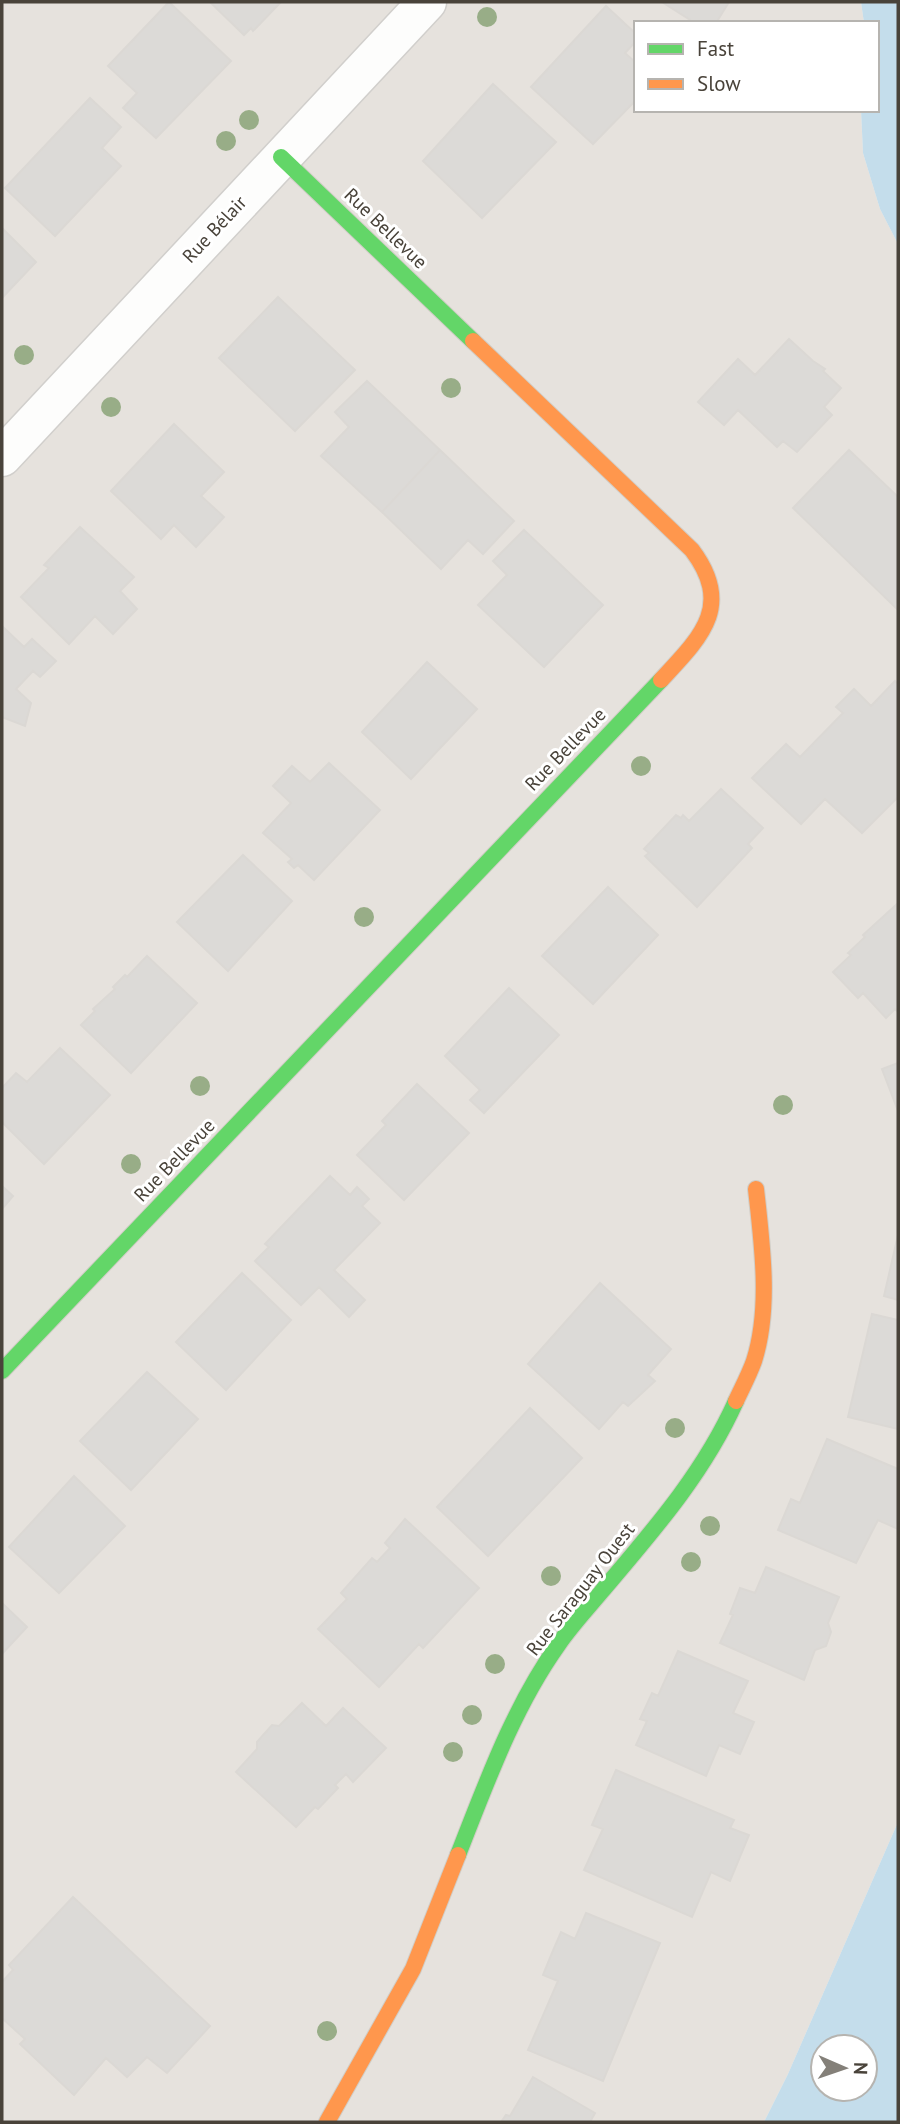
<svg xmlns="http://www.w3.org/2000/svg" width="900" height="2124" viewBox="0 0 900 2124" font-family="'PT Sans',sans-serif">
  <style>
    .residential { fill: #e6e2dd }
    .water { fill: #c4ddeb; fill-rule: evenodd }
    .building { fill: #dcdad7; stroke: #dbd8d4; stroke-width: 2 }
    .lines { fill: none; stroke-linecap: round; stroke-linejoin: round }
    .street-casing { stroke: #d1cfcc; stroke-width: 41 }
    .fast-casing { stroke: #d1cdc6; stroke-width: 18 }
    .slow-casing { stroke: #d1cdc6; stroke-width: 18 }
    .street { stroke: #fdfdfc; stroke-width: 38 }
    .fast { stroke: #63d668; stroke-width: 16 }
    .slow { stroke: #ff974d; stroke-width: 16 }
    .tree { fill: #98ad87 }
    .labels { text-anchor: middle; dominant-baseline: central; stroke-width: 6; stroke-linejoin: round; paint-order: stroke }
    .street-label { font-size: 19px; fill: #49433a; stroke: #fff }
  </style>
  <rect width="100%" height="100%" fill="#f3f1ee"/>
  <path class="residential" d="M2 2H861L864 23H636V110H861L863 153 880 209 898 244V1822L788 2074 764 2122H2Z"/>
  <path class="water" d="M861 2H898V244L880 209 863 153 861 110H877V23H864Z
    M898 1822V2122H764L788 2074ZM823 2047H865V2089H823Z"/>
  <path class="building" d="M169 2 231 61 156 138 123 108 137 93 108 66Z
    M210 2H281L253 31 251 28 244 35Z
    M662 2H729L716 23H695Z
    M606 6 636 34V41L625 53 636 63V100L593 144 531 87Z
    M493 84 556 142 482 218 423 161Z
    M90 98 121 127 102 148 121 166 55 236 5 188Z
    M2 228 36 262 2 298Z
    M278 297 355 370 295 431 219 358Z
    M789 339 813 361 825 369 823 371 841 388 824 407 832 415 797 452 783 441 777 447 738 410 724 425 698 402 738 359 755 375Z
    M367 381 440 450 382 512 321 456 349 427 335 412Z
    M174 424 224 472 201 496 224 517 196 547 174 525 161 539 111 491Z
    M440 450 514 521 483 554 468 540 441 569 382 512Z
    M849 450 898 497V610L793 508Z
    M80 527 134 577 120 591 137 609 113 634 95 616 69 644 21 597 49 568 44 565Z
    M524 530 603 605 544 667 478 605 507 575 493 561Z
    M2 626 24 647 32 639 56 661 40 677 33 671 16 689 31 703 25 726 2 717Z
    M427 662 477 709 411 779 362 732Z
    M895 681 898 684V797L862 833 825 799 801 824 752 778 786 744 800 757 843 713 836 707 854 689 871 706Z
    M329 763 380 810 314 880 298 865 294 868 288 862 292 859 263 833 291 803 273 786 292 766 310 782Z
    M721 789 763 828 748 844 752 848 697 907 645 856 649 853 644 849 676 815 681 818 683 815 689 821Z
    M243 855 292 901 228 971 177 922Z
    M608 887 658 935 593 1004 542 956Z
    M897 904 898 1012 895 1009 886 1018 863 993 858 998 833 972 851 955 848 953 865 937 863 935Z
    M147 956 197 1003 131 1073 81 1025 95 1011 93 1009 115 989 113 987 125 975 127 977Z
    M509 988 559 1035 484 1113 470 1100 480 1090 445 1056Z
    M60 1048 110 1095 44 1164 2 1122V1088L16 1073 27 1082Z
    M898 1059V1111L882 1069 898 1063Z
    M417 1084 469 1133 404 1200 357 1155 386 1125 382 1121Z
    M330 1176 350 1195 357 1187 369 1199 362 1206 380 1223 334 1270 365 1300 349 1317 319 1287 301 1305 255 1261 269 1247 265 1244Z
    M2 1186 13 1196 2 1209Z
    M898 1235V1300L884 1296Z
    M242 1273 291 1320 226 1390 176 1342Z
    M600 1283 671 1349 648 1375 655 1381 628 1406 623 1402 599 1429 528 1364Z
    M872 1314 898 1320V1429L848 1417Z
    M147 1372 198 1419 131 1490 80 1441Z
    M530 1408 582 1458 488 1556 437 1507Z
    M827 1439 898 1469V1529L878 1520 856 1563 778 1530 791 1499 800 1503Z
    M74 1476 125 1526 59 1593 9 1547Z
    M405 1519 479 1588 423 1648 419 1644 379 1687 318 1629 347 1599 341 1593 372 1558 377 1562 390 1548 385 1543Z
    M766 1567 839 1597 828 1623 831 1632 826 1646 815 1650 804 1680 720 1643 733 1615 730 1614 740 1588 755 1593Z
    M2 1603 27 1627 2 1654Z
    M678 1651 748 1681 733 1713 754 1722 740 1754 719 1745 706 1776 636 1745 647 1721 640 1719 652 1693 658 1696Z
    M302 1703 326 1726 343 1708 386 1748 353 1782 346 1774 335 1785 338 1788 318 1809 315 1807 296 1827 236 1772 257 1749V1742L272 1725 279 1726Z
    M616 1770 734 1820 730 1828 749 1835 730 1881 711 1872 692 1917 584 1870 603 1829 592 1825Z
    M73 1897 210 2026 167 2073 147 2057 127 2077 106 2058 74 2095 20 2044 25 2039 2 2018V1982L13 1970 9 1965Z
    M586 1913 660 1943 603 2081 528 2050 558 1981 543 1975 552 1953 561 1932 575 1939Z
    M533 2077 595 2113 590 2122H501L506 2115 510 2116Z"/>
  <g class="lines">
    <defs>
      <path id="street" d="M2 457 427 2"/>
      <path id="fast" d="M281 157 473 341
        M2 1371 661 680
        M458 1855C486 1784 513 1708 558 1645 571 1626 587 1609 602 1591 652 1532 704 1473 736 1401"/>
      <path id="slow" d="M473 341 692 550C734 606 701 637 661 680
        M736 1401C742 1388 749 1375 754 1361 771 1308 762 1244 756 1189
        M327 2122 413 1969 458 1855"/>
    </defs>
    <use href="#street" class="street-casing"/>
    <use href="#fast" class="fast-casing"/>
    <use href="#slow" class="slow-casing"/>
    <use href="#street" class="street"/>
    <use href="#fast" class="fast"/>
    <use href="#slow" class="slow"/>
  </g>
  <g class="tree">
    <circle cx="487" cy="17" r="10"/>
    <circle cx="249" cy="120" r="10"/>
    <circle cx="226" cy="141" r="10"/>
    <circle cx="24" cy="355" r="10"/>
    <circle cx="451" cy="388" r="10"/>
    <circle cx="111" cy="407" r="10"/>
    <circle cx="641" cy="766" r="10"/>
    <circle cx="364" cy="917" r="10"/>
    <circle cx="200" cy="1086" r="10"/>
    <circle cx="783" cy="1105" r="10"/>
    <circle cx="131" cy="1164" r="10"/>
    <circle cx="675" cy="1428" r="10"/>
    <circle cx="710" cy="1526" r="10"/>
    <circle cx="691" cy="1562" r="10"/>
    <circle cx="551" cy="1576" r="10"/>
    <circle cx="495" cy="1664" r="10"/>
    <circle cx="472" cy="1715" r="10"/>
    <circle cx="453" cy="1752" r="10"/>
    <circle cx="327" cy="2031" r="10"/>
  </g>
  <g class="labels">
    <g class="street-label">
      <text transform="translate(386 228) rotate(44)">Rue Bellevue</text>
      <text transform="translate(214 229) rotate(-47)">Rue Bélair</text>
      <text transform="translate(565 749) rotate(-46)">Rue Bellevue</text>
      <text transform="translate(174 1160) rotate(-46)">Rue Bellevue</text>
      <text transform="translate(580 1589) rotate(-52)">Rue Saraguay Ouest</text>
    </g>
  </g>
  <rect width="900" height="2124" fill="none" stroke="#49433a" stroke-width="7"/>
  <rect x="634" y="21" width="245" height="91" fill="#ffffff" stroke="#b6b4b0" stroke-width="2"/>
  <rect x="648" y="44" width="35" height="10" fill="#63d668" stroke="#b6b4b0" stroke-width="2"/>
  <text x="697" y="56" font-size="21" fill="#49433a">Fast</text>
  <rect x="648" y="79" width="35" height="10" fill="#ff974d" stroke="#b6b4b0" stroke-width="2"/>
  <text x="697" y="91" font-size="21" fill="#49433a">Slow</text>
  <g transform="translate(844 2068) rotate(92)"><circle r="33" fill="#ffffff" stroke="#b6b4b0" stroke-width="2"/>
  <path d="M0-5L12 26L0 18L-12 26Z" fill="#848079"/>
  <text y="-10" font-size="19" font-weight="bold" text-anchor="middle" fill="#49433a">N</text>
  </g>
</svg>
